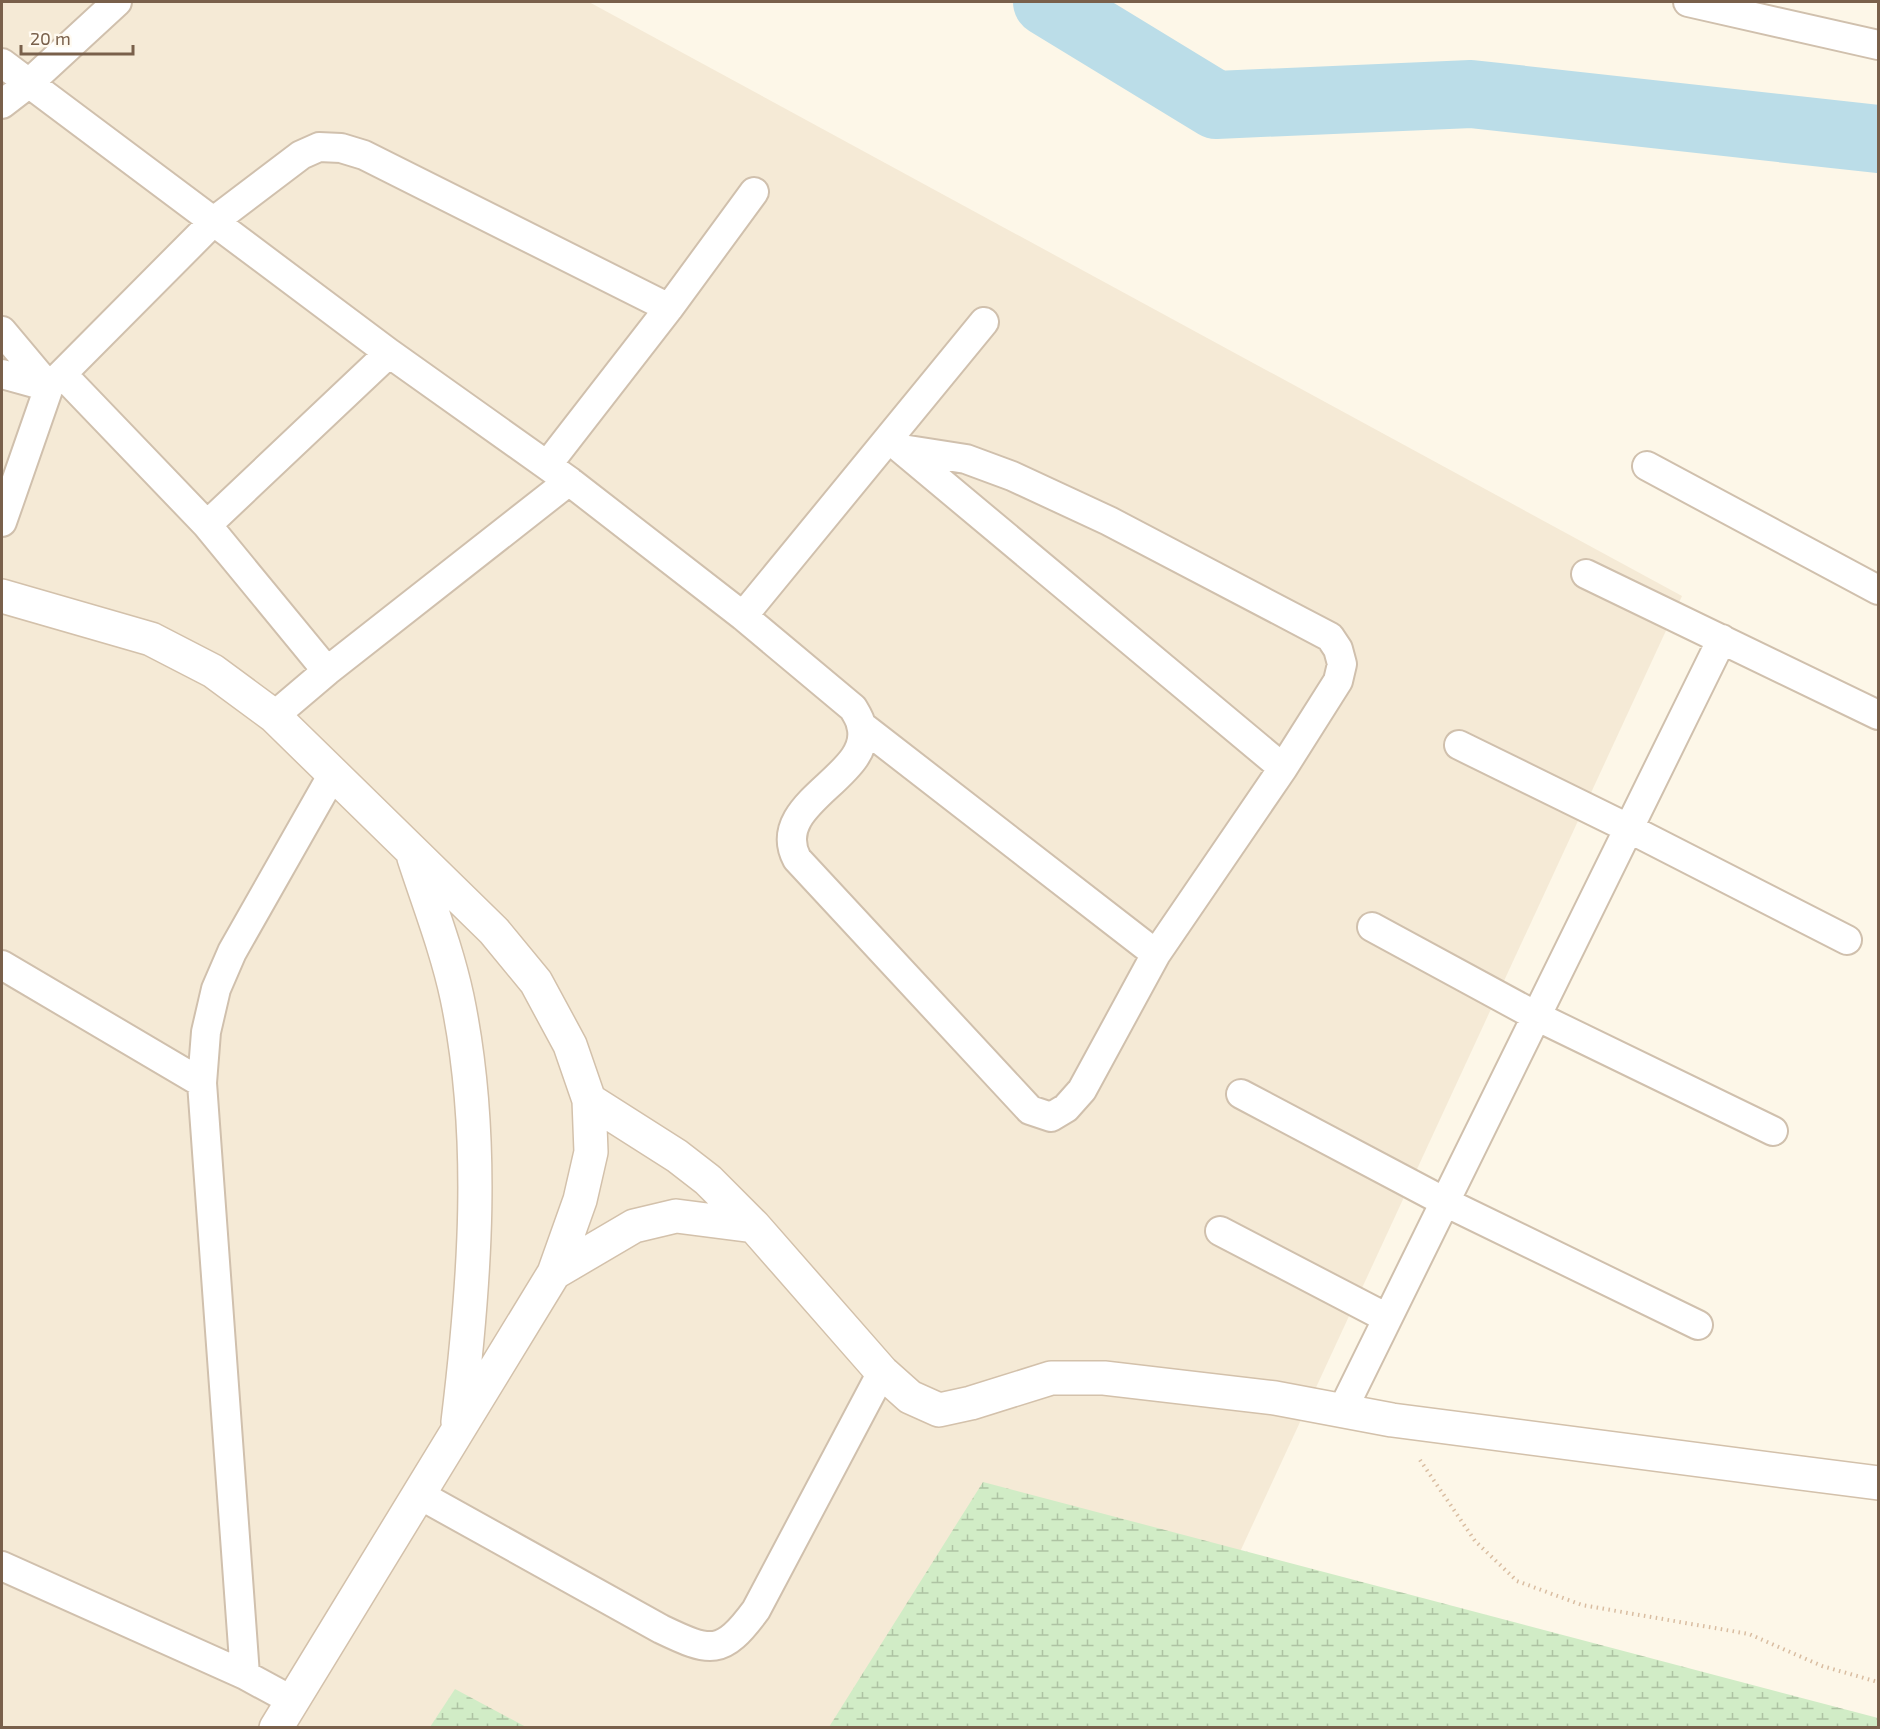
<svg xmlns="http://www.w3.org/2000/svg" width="1880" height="1729" viewBox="0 0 1880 1729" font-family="'Exo 2',sans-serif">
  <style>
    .residential { fill: #f5ead6 }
    .wetland { fill: url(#wetland-marsh) }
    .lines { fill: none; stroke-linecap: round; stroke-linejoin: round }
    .river { stroke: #bbdde8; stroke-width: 68 }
    .street-casing { stroke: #d0c0ad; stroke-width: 32 }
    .secondary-casing { stroke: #d3c1ab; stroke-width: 36 }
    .path { stroke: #d9bda1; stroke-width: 4; stroke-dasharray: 1.5 4.5; stroke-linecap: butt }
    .street { stroke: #fff; stroke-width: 28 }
    .secondary { stroke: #fff; stroke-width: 33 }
  </style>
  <defs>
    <pattern id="wetland-marsh" width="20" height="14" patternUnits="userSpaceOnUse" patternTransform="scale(1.5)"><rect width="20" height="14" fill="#d1ecc6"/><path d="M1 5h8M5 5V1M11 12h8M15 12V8" fill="none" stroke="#aec3a3"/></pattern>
  </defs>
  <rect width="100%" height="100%" fill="#fdf7e8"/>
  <path class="residential" d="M2 2H589L1682 596 1159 1727 2 1728Z"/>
  <path class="wetland" d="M983 1482 1878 1718V1727H829Z
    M455 1689 526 1727H430Z"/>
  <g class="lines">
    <path class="river" d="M1047 2 1216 105 1471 94 1878 139"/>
    <defs>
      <path id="street" d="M1688 2 1878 45
        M2 63 389 353 207 525
        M2 104 28 84 117 2
        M2 331 49 387
        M2 374 49 387
        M63 375 207 525 327 671 274 716
        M900 448 1283 768
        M548 464 669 308 754 192
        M1647 466 1878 590
        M569 481 743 616 984 322
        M2 522 49 387 214 221 301 155 319 147 341 148 364 155 669 308
        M1586 574 1878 715
        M743 616 853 708C856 713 860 719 861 725 876 776 767 802 797 859L1030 1110 1051 1117 1066 1108 1082 1090 1156 954 1283 768 1338 681 1342 664 1338 649 1330 637 1109 521 1012 476 966 459 902 449
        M327 671 569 481 389 353
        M862 726 1156 954
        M1459 745 1628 828 1847 940
        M1372 927 1536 1016 1773 1131
        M2 965 202 1083
        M1241 1094 1445 1202 1698 1325
        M1220 1231 1387 1318
        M1342 1411 1722 639
        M420 1495 661 1629C711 1653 722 1656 756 1610L882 1372
        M2 1566 245 1675 293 1701
        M245 1675 202 1083 206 1032 216 989 232 952 333 774"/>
      <path id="secondary" d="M2 596 151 639 213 671 274 716 494 931 536 982 570 1045 589 1100 591 1152 580 1200 554 1273 276 1728
        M414 858C429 904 447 950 457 997 486 1136 475 1282 458 1422
        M589 1100 677 1156 708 1180 754 1226 882 1372 910 1397 939 1410 971 1403 1051 1378H1104L1275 1398 1392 1420 1878 1483
        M554 1273 634 1226 676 1216 754 1226"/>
    </defs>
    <use href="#street" class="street-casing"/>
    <use href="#secondary" class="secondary-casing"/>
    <path class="path" d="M1420 1460 1475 1541 1517 1581 1582 1605 1749 1634 1822 1666 1878 1682"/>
    <use href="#street" class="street"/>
    <use href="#secondary" class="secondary"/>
  </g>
  <rect width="1880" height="1729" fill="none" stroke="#79604b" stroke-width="6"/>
  <path d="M21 45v9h112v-9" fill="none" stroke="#79604b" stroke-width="3"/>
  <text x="30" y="45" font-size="18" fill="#79604b" stroke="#fffaf0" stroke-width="4.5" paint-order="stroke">20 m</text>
</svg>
